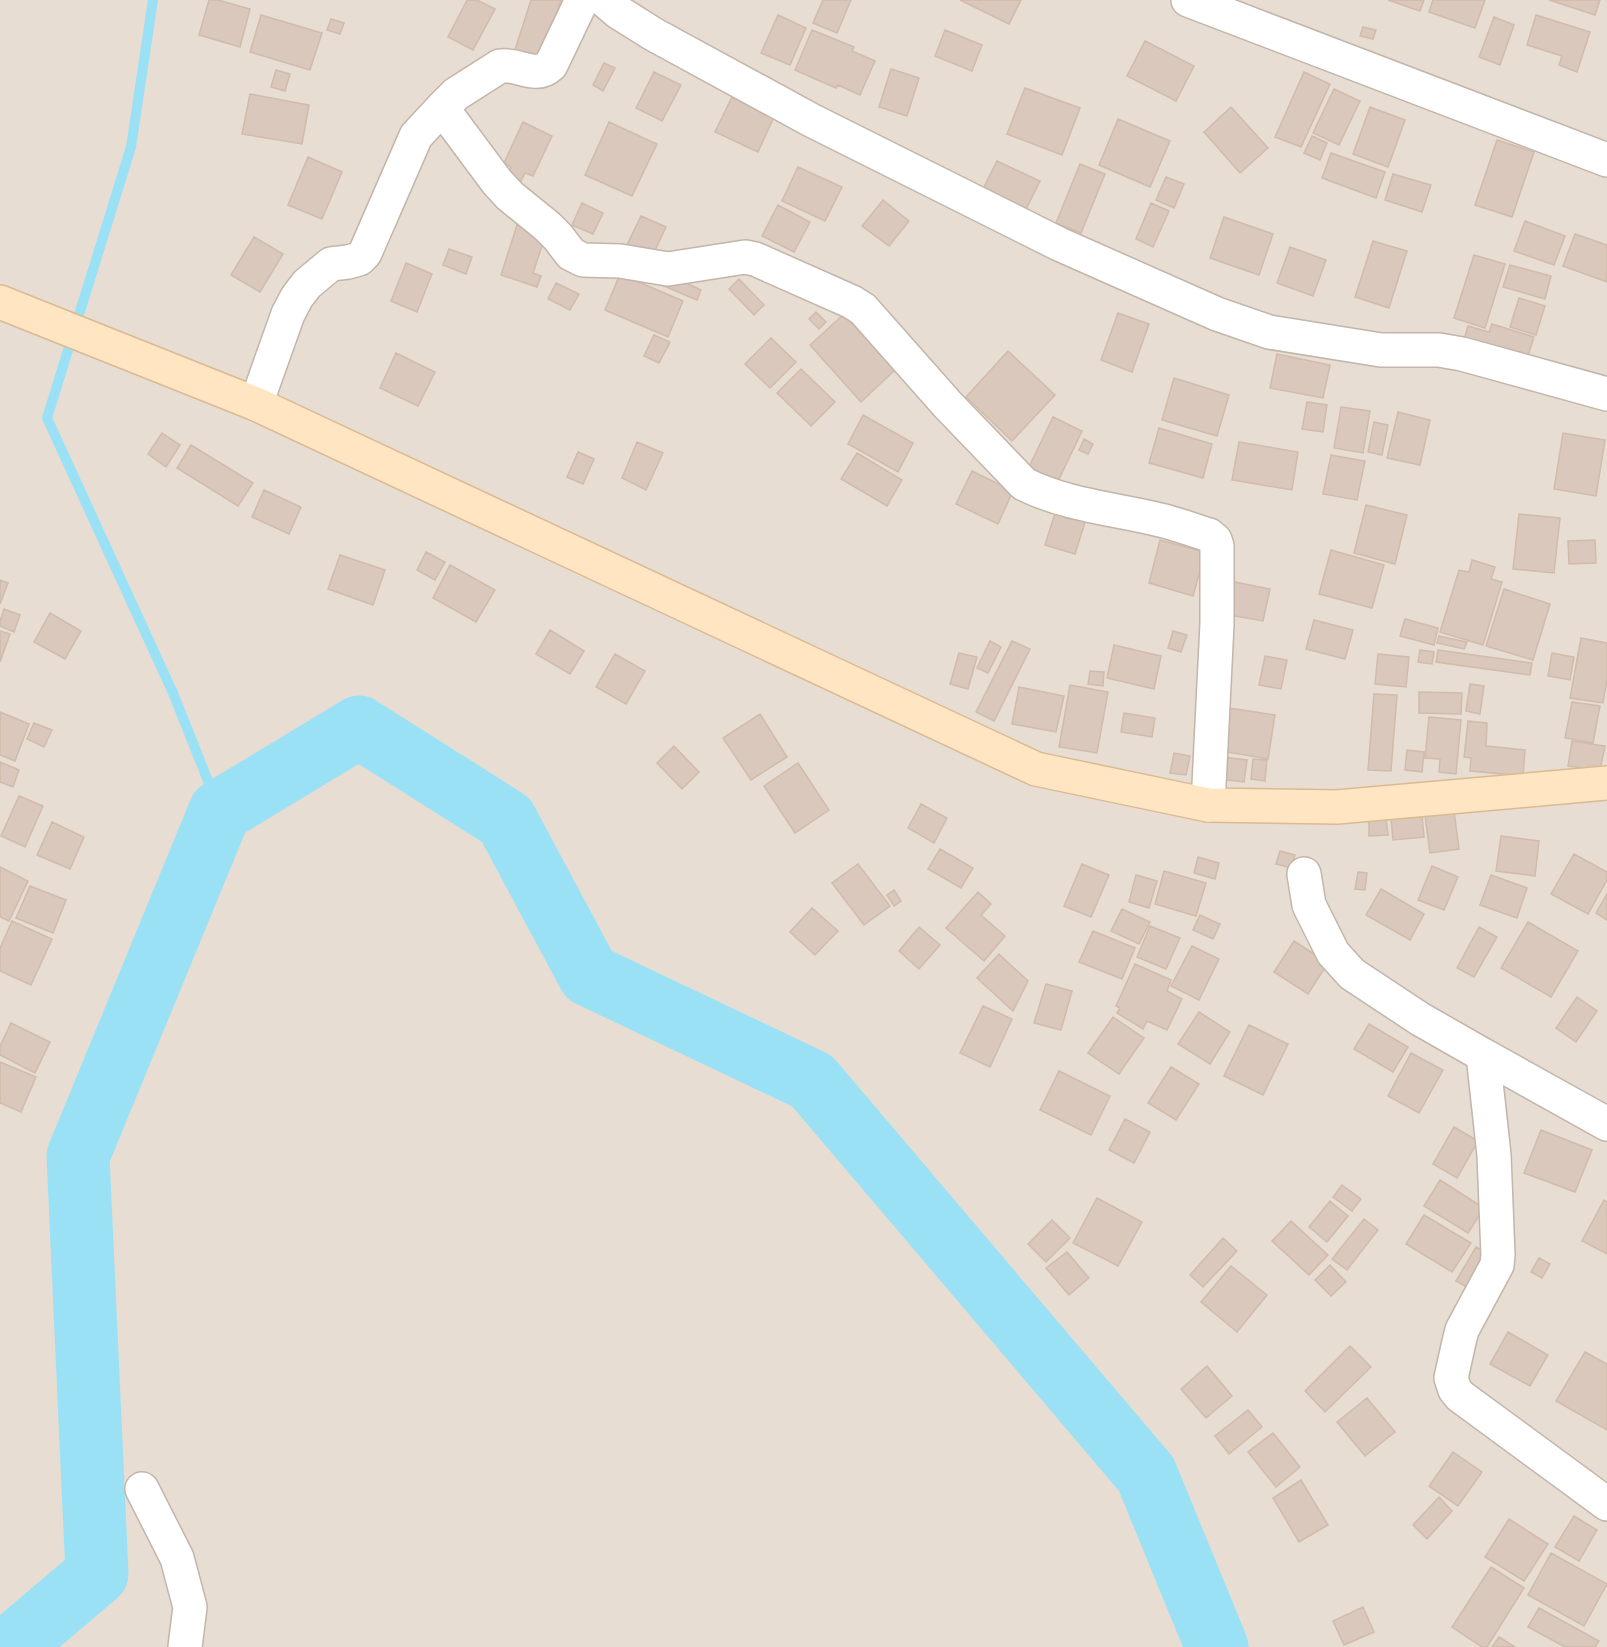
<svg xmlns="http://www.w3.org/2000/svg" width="1607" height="1647" viewBox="0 0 1607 1647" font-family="Mulish,sans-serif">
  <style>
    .residential { fill: #e8ddd2 }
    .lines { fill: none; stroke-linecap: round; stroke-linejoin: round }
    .stream { stroke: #9be1f5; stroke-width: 10 }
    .river { stroke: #9be1f5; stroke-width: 63 }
    .building { fill: #d9c8bb; stroke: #d1bbab; stroke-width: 1.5 }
    .street-casing { stroke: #c2b5a9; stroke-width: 36 }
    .secondary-casing { stroke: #daba92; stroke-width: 36 }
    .street { stroke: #fff; stroke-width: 33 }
    .secondary { stroke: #ffe5c2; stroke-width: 33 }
  </style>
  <rect width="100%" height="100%" fill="#f3ece4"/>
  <path class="residential" d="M0 0H1607V1647H0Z"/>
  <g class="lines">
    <path class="stream" d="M153 0 131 147 47 418 173 693 220 811"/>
    <path class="river" d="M11 1647 97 1574 78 1156 220 811 359 727 506 820 589 975 812 1081 1146 1474 1217 1647"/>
  </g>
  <path class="building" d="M209 0H218L250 9 240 47 199 35Z
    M467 0H477L495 9 473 50 448 37Z
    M531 0H561L541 61 514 53Z
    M823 0H851L837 33 813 23Z
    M960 0H1021L1009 24Z
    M1388 0H1424L1420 11Z
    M1433 0H1485L1475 28 1429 12Z
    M1549 0H1600L1595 15Z
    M261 15 322 33 310 70 250 52Z
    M778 15 806 28 790 65 761 53Z
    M1536 15 1590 32 1577 72 1559 65 1562 56 1527 45Z
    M1494 17 1514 25 1500 65 1479 57Z
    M331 19 344 23 340 34 327 30Z
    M1363 27 1376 30 1373 39 1360 36Z
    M812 30 854 47 852 51 875 61 860 95 838 85 836 88 795 70Z
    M945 30 982 45 972 71 935 56Z
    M1145 41 1194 66 1176 101 1127 76Z
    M604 63 615 68 603 91 593 85Z
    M891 69 919 78 907 116 879 107Z
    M276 70 290 74 285 91 271 87Z
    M654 72 681 85 662 121 636 108Z
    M1304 72 1330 84 1301 147 1275 137Z
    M1025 88 1080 108 1062 155 1007 134Z
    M1334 89 1360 101 1339 145 1313 133Z
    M250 94 309 105 302 144 242 134Z
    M732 97 774 117 758 152 715 132Z
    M1231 107 1268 148 1240 173 1204 132Z
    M1370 107 1405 120 1388 167 1353 154Z
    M1118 119 1170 141 1150 187 1099 165Z
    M523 122 552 136 533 176 525 173 521 181 508 175 511 167 504 163Z
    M609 122 657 144 632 196 585 175Z
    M1312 136 1327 143 1320 160 1304 153Z
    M1497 140 1534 152 1512 217 1475 205Z
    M1331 153 1385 172 1376 198 1322 178Z
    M308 157 342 172 322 219 288 205Z
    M997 161 1040 181 1026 209 983 189Z
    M1080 164 1105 174 1081 233 1056 223Z
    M798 167 842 187 825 221 782 201Z
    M1393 174 1431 185 1422 212 1385 200Z
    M1166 177 1184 184 1174 208 1156 200Z
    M883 200 909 221 889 246 862 226Z
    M582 203 603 213 593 234 572 225Z
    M1151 203 1169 211 1153 247 1136 239Z
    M778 205 810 222 794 252 762 236Z
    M641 216 666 227 651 259 626 247Z
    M1224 217 1273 234 1259 275 1210 258Z
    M1525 221 1565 236 1554 265 1514 251Z
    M518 222 547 231 533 273 541 276 537 287 501 275Z
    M1575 234 1607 245V282L1563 266Z
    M254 237 283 254 260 292 231 275Z
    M1373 241 1407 251 1389 308 1355 297Z
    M1290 247 1326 260 1313 296 1277 283Z
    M449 249 472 257 466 274 443 265Z
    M1474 255 1505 264 1485 328 1454 318Z
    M406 263 432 274 417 312 391 301Z
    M1510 265 1551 276 1545 299 1503 287Z
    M662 272 701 290 697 300 657 283Z
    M620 274 683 301 668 337 605 310Z
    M739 279 764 305 754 315 729 289Z
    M556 283 579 294 570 310 548 299Z
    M1519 298 1545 306 1536 335 1510 327Z
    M816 312 826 322 819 329 809 319Z
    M1118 313 1149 324 1132 372 1101 360Z
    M844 314 895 370 861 402 810 345Z
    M1492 324 1534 337 1526 362 1463 343 1468 326 1489 332Z
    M654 335 670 342 659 363 644 356Z
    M771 338 796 362 770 388 745 364Z
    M1008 351 1055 395 1012 441 966 397Z
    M396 353 435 372 418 406 380 388Z
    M1277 354 1330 365 1323 398 1270 388Z
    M801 369 835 402 811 426 777 393Z
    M1174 378 1229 395 1217 436 1162 420Z
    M1307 402 1327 405 1323 432 1302 429Z
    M1341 407 1370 411 1363 453 1334 448Z
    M1398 412 1430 420 1420 465 1387 458Z
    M863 415 913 443 898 472 848 444Z
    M1053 417 1082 431 1058 481 1029 467Z
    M1374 422 1388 425 1382 455 1368 452Z
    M1159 428 1212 444 1203 478 1149 463Z
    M162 433 180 445 166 467 148 454Z
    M1563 433 1605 440 1596 496 1554 489Z
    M1084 439 1093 444 1088 454 1079 450Z
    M637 442 663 453 646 490 622 478Z
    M1239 442 1298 452 1292 490 1232 480Z
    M191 445 253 483 238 506 177 468Z
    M578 452 594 459 583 484 567 477Z
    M857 453 902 480 887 506 841 479Z
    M1331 455 1365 461 1357 500 1323 494Z
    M972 471 1013 491 998 524 956 504Z
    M264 490 301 507 289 534 252 517Z
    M1366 505 1407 515 1395 564 1354 553Z
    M1057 507 1087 516 1075 554 1045 545Z
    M1519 514 1560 518 1554 573 1513 569Z
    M1160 540 1205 552 1193 596 1149 583Z
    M1595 540 1596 563 1569 564 1568 541Z
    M1331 550 1384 565 1372 608 1319 594Z
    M426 552 445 562 435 580 417 570Z
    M340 555 385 570 373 605 328 589Z
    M1472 560 1495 567 1491 579 1502 582 1483 645 1440 632 1459 570 1469 572Z
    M450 565 495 590 476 622 433 598Z
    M0 580 8 583 0 604Z
    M1230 581 1270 589 1263 621 1223 614Z
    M1504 589 1550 604 1533 660 1486 646Z
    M4 609 20 615 14 632 0 626V621Z
    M50 613 81 631 65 659 34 642Z
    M1405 619 1438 628 1434 645 1400 636Z
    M1314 620 1353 630 1345 659 1306 649Z
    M550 630 584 651 570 674 536 654Z
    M0 631 10 634 0 662Z
    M1173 631 1187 635 1181 652 1168 648Z
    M1439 636 1467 642 1464 649 1437 643Z
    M1581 638 1607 643V679L1603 703 1570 698Z
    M990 641 1001 647 988 673 977 668Z
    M1012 641 1030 649 994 721 976 712Z
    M1114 645 1161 656 1154 689 1107 678Z
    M1420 650 1434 652 1432 664 1418 662Z
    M1438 650 1532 663 1530 675 1436 662Z
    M959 653 977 657 968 689 950 684Z
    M1552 653 1574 657 1570 680 1548 676Z
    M615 654 645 671 626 704 596 687Z
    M1378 654 1409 657 1406 687 1375 684Z
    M1265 656 1287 660 1281 689 1259 685Z
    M1090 671 1104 672 1103 686 1088 684Z
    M1470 684 1484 686 1480 714 1466 711Z
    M1070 685 1108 692 1097 753 1059 747Z
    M1019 687 1064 696 1056 732 1012 724Z
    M1419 692 1462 693 1461 714 1419 713Z
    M1374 694 1397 695 1391 771 1368 770Z
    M1572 702 1600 706 1593 743 1565 738Z
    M1229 708 1275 715 1268 759 1221 751Z
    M0 712 29 724 15 761 0 755Z
    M1124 713 1155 718 1152 737 1121 732Z
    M760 714 787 757 751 780 723 738Z
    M1429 717 1461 720 1456 774 1439 772 1440 759 1425 758Z
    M1468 721 1487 723 1486 746 1525 750 1523 776 1470 771 1471 758 1464 757Z
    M34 723 52 730 44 747 27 739Z
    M1572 741 1605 746 1600 770 1568 766Z
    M674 746 699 772 682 789 657 763Z
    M1407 750 1424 752 1422 772 1405 770Z
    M1174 753 1190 756 1186 775 1170 773Z
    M1223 757 1247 760 1244 782 1219 779Z
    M1253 759 1267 760 1265 781 1251 779Z
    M0 762 19 770 13 787 0 782Z
    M798 763 829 810 795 833 764 786Z
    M19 796 43 806 25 847 1 836Z
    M921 804 947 818 934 843 908 828Z
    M1454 811 1459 849 1430 853 1425 815Z
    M1422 815 1424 837 1393 840 1391 818Z
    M1386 819 1388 835 1369 836V820Z
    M52 822 84 837 70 869 37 855Z
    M1501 836 1539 841 1535 876 1496 871Z
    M940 849 973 868 961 888 928 869Z
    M1280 851 1295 855 1291 868 1276 864Z
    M1574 854 1607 872V880L1588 914 1551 894Z
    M1198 857 1219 863 1215 879 1194 873Z
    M858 864 890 906 864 925 832 883Z
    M1082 864 1109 875 1091 917 1064 906Z
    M1432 866 1458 877 1444 910 1418 900Z
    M0 867 28 881 9 921 0 917Z
    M1164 871 1206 883 1196 916 1155 904Z
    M1358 872 1367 873 1365 890 1355 889Z
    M1136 875 1157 881 1149 908 1129 902Z
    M1491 875 1527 888 1517 918 1480 905Z
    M30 886 66 900 53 933 16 918Z
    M1381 889 1424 914 1410 940 1366 915Z
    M894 890 901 901 894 906 887 895Z
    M978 892 991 904 981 915 1005 936 984 961 946 928Z
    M1607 894V920L1596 913Z
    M812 908 838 931 815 955 790 932Z
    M1122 909 1150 922 1139 944 1111 931Z
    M1200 915 1220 924 1213 939 1193 930Z
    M12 921 52 939 31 985 0 971V948Z
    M1528 922 1578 951 1551 997 1501 968Z
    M1150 926 1180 938 1166 969 1137 957Z
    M919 927 940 945 919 969 899 951Z
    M1479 927 1497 937 1474 977 1457 968Z
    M1093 931 1135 948 1122 979 1079 962Z
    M1294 941 1328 963 1308 994 1274 972Z
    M1192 946 1219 959 1199 1000 1171 986Z
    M999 954 1028 981 1013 1011 977 978Z
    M1135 964 1171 980 1167 991 1182 999 1167 1030 1147 1021 1143 1029 1117 1013 1120 1008 1116 1006Z
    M1046 984 1072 991 1061 1030 1034 1023Z
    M1577 997 1597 1011 1576 1042 1556 1028Z
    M983 1006 1012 1019 990 1067 960 1053Z
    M1199 1012 1230 1032 1210 1064 1178 1044Z
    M1113 1017 1144 1038 1119 1074 1088 1053Z
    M11 1023 50 1042 35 1073 0 1055V1046Z
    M1369 1024 1408 1047 1393 1072 1354 1049Z
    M1249 1025 1288 1044 1263 1095 1224 1076Z
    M1411 1053 1443 1070 1419 1113 1388 1096Z
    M0 1062 36 1077 21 1112 0 1103Z
    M1171 1067 1199 1084 1176 1120 1148 1103Z
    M1059 1071 1110 1096 1091 1135 1040 1110Z
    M1125 1119 1150 1132 1134 1163 1109 1150Z
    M1454 1127 1478 1141 1457 1178 1433 1164Z
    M1541 1130 1592 1150 1575 1192 1524 1173Z
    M1440 1180 1484 1208 1468 1233 1424 1206Z
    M1342 1185 1361 1199 1352 1211 1333 1197Z
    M1097 1198 1142 1222 1118 1266 1073 1243Z
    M1604 1200 1607 1202V1254L1582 1241Z
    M1330 1201 1348 1216 1327 1242 1309 1227Z
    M1424 1215 1471 1243 1452 1272 1406 1244Z
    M1364 1219 1378 1230 1347 1270 1332 1259Z
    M1052 1220 1070 1238 1046 1262 1028 1244Z
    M1291 1221 1328 1255 1309 1275 1272 1241Z
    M1223 1238 1237 1251 1203 1287 1190 1275Z
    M1476 1247 1495 1258 1475 1292 1456 1281Z
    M1067 1252 1089 1278 1069 1295 1046 1268Z
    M1539 1258 1550 1264 1542 1278 1531 1272Z
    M1330 1265 1346 1282 1331 1296 1315 1280Z
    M1231 1266 1267 1295 1237 1332 1201 1302Z
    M1508 1332 1548 1355 1530 1386 1490 1364Z
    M1350 1346 1371 1367 1325 1412 1305 1391Z
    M1585 1352 1607 1364V1430L1556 1401Z
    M1207 1366 1232 1396 1206 1418 1181 1389Z
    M1367 1398 1395 1432 1365 1456 1337 1422Z
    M1248 1410 1262 1427 1229 1454 1215 1436Z
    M1273 1433 1300 1467 1276 1487 1248 1452Z
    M1453 1452 1482 1472 1458 1506 1429 1486Z
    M1301 1480 1328 1525 1299 1542 1273 1498Z
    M1439 1497 1452 1511 1427 1539 1413 1525Z
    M1574 1516 1597 1530 1579 1561 1555 1547Z
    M1509 1519 1548 1544 1524 1581 1485 1557Z
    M1551 1553 1607 1584 1584 1626 1528 1595Z
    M1491 1567 1524 1588 1487 1647H1482L1452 1627Z
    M1363 1607 1374 1632 1344 1645 1333 1621Z
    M1539 1608 1599 1641 1595 1647H1565L1528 1627Z
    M1499 1637 1515 1647H1492Z"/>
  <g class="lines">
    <defs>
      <path id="street" d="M604 0 618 12 653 34 811 120 1059 244 1217 314 1269 332 1381 350H1439L1462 354 1607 394
        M1188 0 1607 160
        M442 108 497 182 510 196 547 226 558 237 571 254 583 260 620 261 668 269 745 257 755 259 852 302 863 309 947 404 1024 484C1066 505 1115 509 1160 520 1177 524 1193 530 1209 535L1215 540 1217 546V624L1208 805
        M256 404 288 314 297 297 307 284 331 264 348 262 359 259 365 253 416 136 442 108 456 94 500 66C519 63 535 80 551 65L582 0
        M1304 874 1309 905 1333 953 1352 974 1420 1019 1483 1055 1494 1155 1498 1255 1497 1265 1462 1330 1459 1342 1451 1378 1455 1390 1460 1396 1607 1504
        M1483 1055 1607 1124
        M142 1489 177 1558 190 1607 185 1647"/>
      <path id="secondary" d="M0 302 256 404 1036 769 1208 805 1337 807 1607 783"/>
    </defs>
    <use href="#street" class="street-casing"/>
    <use href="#secondary" class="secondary-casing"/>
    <use href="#street" class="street"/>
    <use href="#secondary" class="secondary"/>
  </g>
</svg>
